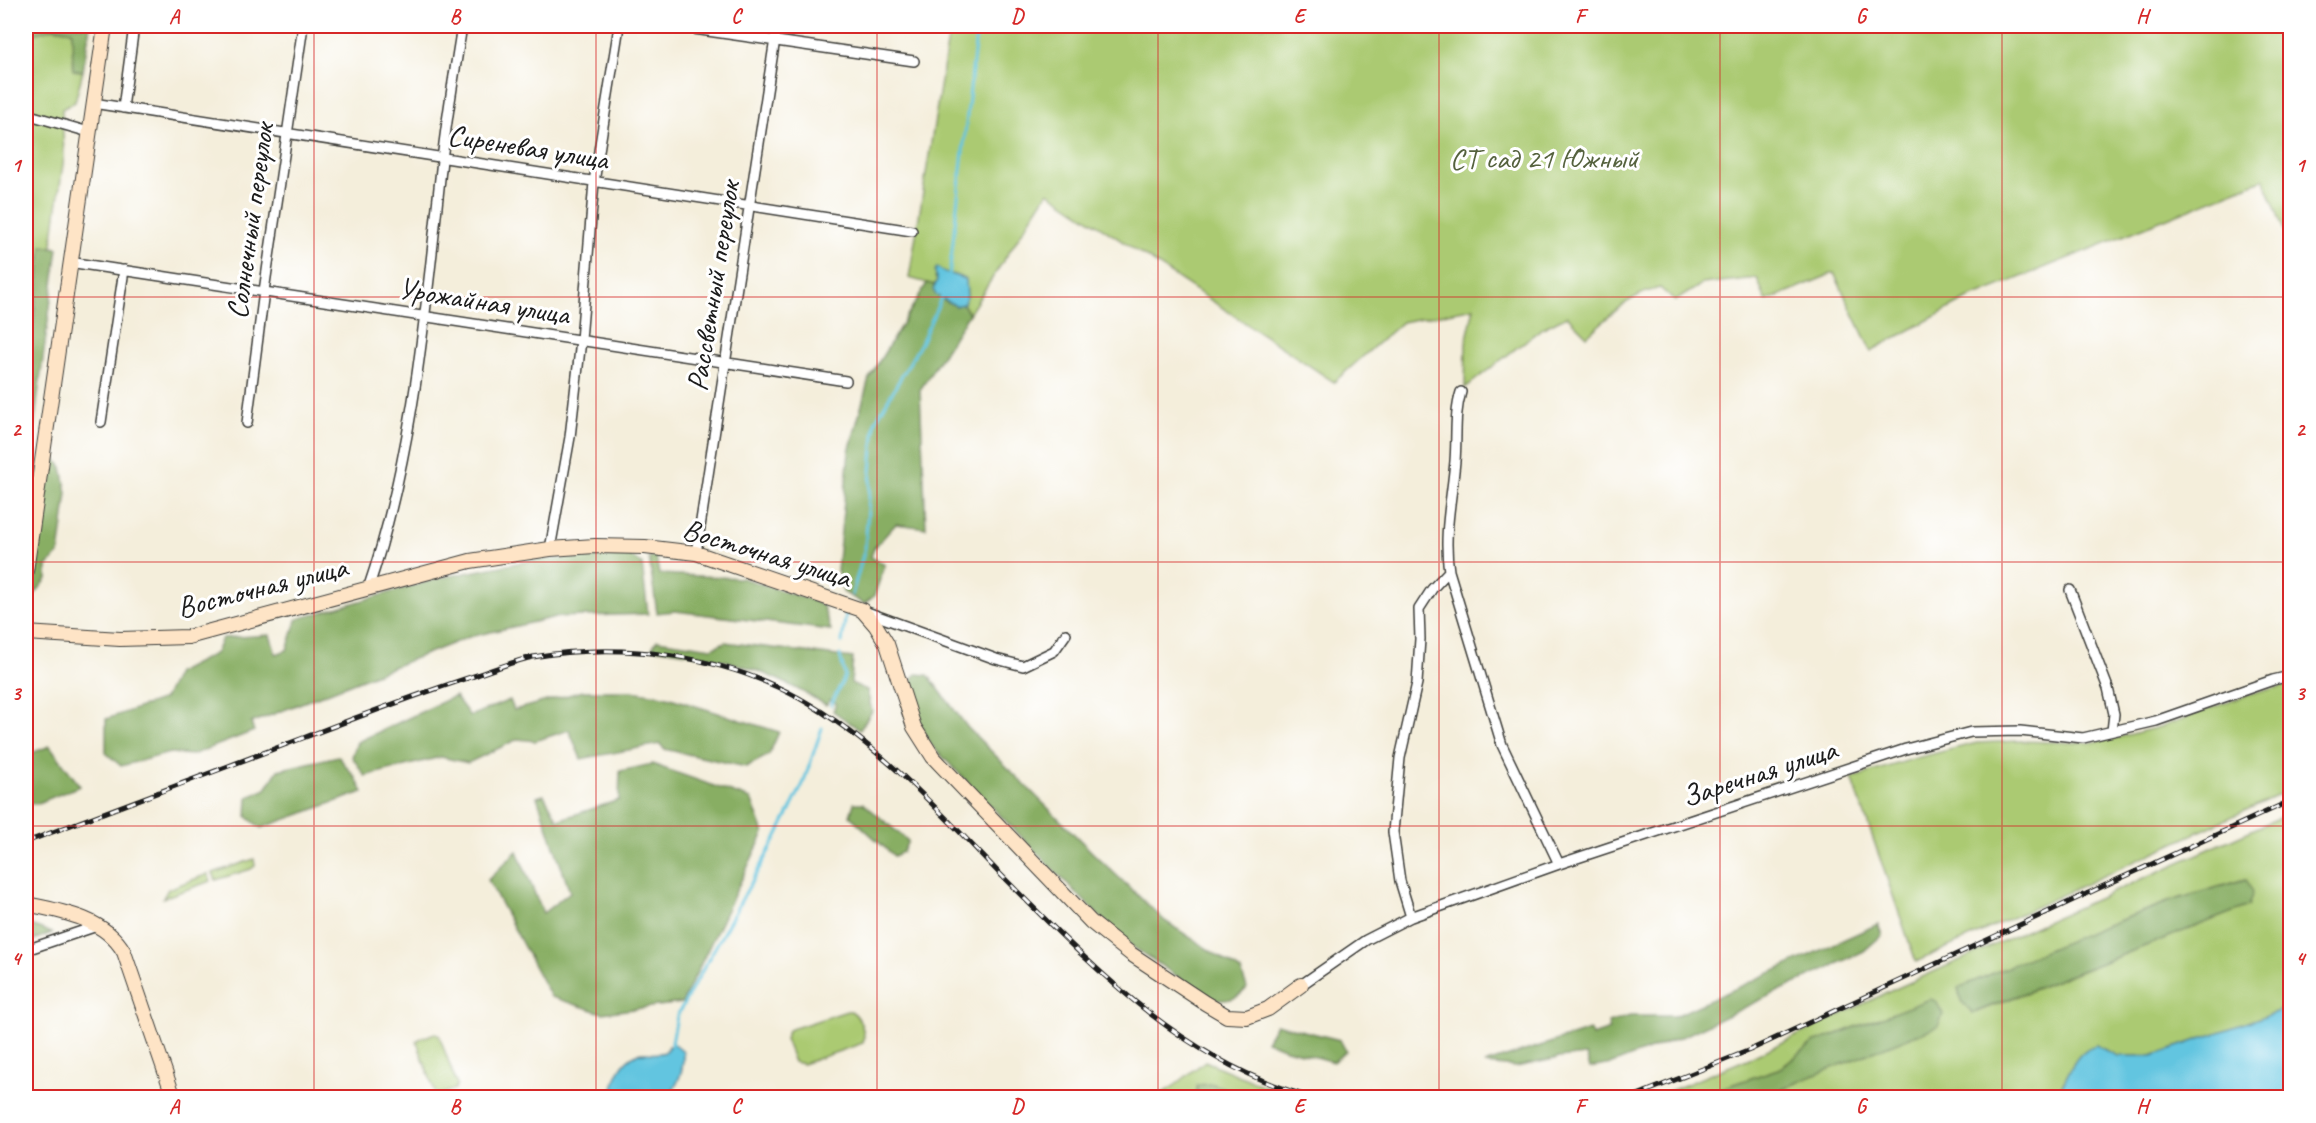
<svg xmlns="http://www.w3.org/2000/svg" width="2316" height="1123" viewBox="0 0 2316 1123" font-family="Caveat,sans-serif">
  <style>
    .green { fill: #abca72; stroke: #647347; stroke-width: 1.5; fill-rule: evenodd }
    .forest { fill: #88ae64; stroke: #526540; stroke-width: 1.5 }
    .water { fill: #62c5e0; stroke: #3f707e; stroke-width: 1.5 }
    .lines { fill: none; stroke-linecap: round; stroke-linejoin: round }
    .stream { stroke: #62c5e0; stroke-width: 3 }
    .street-casing { stroke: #3c3c39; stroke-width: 12 }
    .secondary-casing { stroke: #3c3c39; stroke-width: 16 }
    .street { stroke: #fff; stroke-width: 9 }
    .secondary { stroke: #fee4c6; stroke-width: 14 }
    .rail-casing { stroke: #1c1c1c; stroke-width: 5 }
    .rail { stroke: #fff; stroke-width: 3; stroke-dasharray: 9; stroke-linecap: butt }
    .grid { fill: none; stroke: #d62828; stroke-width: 1.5; stroke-opacity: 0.55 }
    .labels { text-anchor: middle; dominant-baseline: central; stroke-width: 6; stroke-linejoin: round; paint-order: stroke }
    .street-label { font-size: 30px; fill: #1c1c1c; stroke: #fff }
    .park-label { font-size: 30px; fill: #55623e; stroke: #fff }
    .neatline { fill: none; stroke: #d62828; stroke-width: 2 }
    .grid-label { font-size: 20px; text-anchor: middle; font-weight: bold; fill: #d62828 }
  </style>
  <rect width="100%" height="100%" fill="#fff"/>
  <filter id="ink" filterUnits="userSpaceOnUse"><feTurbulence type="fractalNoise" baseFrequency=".0167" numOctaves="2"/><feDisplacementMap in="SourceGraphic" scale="12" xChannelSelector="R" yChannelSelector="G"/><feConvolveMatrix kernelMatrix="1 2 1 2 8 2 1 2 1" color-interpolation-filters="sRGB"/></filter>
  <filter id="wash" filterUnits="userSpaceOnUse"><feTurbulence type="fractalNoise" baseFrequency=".008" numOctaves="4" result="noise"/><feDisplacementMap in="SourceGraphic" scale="24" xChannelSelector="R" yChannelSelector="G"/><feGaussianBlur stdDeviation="1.35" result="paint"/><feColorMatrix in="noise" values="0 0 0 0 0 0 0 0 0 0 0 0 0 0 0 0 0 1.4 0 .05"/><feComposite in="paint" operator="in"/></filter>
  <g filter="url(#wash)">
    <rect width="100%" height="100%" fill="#f4eedb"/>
    <path class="green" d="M950 26H2290V246L2264 179 1967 299 1871 351 1834 273 1766 301 1757 278 1702 284 1675 301 1660 288C1631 293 1609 317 1587 336L1567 316 1541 329 1465 388 1466 343 1474 308 1402 322 1334 382 1048 192 969 314 963 304 967 297 966 280C955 274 946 271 935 277L937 281 934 285 909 278Z
      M54 28 72 31 73 70 83 71 75 102 62 109 64 157 26 434V36Z
      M2290 684V790L1916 962 1852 778 1916 758 1977 743 2019 741 2087 743 2116 738 2163 726 2245 696Z
      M2290 813V1007L2152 1056H2118L2096 1045 2073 1064 2056 1097H1765L1805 1079 1813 1043 1781 1068 1695 1097 1653 1098 1752 1057 1884 994ZM2245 879 2248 906 1974 1013 2092 931 2171 901Z
      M254 859 255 866 251 869 216 880 213 873Z
      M208 874 211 881 163 898 168 889Z
      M847 1011H851C861 1017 866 1033 863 1043L803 1064 794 1062 785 1039 788 1030Z
      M435 1033 439 1035 457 1085 455 1089 439 1095 435 1092 417 1042 419 1039Z
      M1205 1061 1290 1097H1250L1213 1084 1197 1085V1097L1155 1098 1174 1086Z"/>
    <path class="forest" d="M26 26H90L83 71 73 70 72 31 54 28 26 36Z
      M42 246 58 248 26 484V361L29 360Z
      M927 283 934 285C932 298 947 301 956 306L963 304 969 314 920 390 926 528 896 524 874 548 871 557 885 565 874 596 864 604 843 592 837 570 849 452 869 378Z
      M49 451 62 467 67 493 59 554 47 566V579L35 594 30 585Z
      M629 555 642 564 648 614 556 617 469 637 251 723 254 731 192 755 170 753 121 766 106 753V719L164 699 177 673 216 653 222 638 270 635 276 654 287 650 297 619 444 577 533 560Z
      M656 556 659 574 742 578 811 600 823 606 831 630 675 611 657 613 649 558Z
      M657 640 712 648 725 642 853 658 851 683 867 690 872 711 860 730 833 711 836 703 830 700 826 705C802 691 778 678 752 669 720 657 686 653 652 648Z
      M916 674 928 675 968 728 1093 853 1165 921 1241 971 1247 988C1237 1000 1228 1001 1213 1000L1133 947 1097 914 931 745C922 726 901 693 916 674Z
      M583 691H632L664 696 779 732 769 755 746 767 664 749 660 744 581 759 569 730 535 741 518 739 468 763 441 757 365 776 352 757 357 742 455 696 470 716 510 700 514 710Z
      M50 746 80 786 36 804 26 803V755Z
      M338 756 355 777 363 792 261 828 247 817 248 797 266 789 278 770Z
      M652 764 751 799 764 833 682 1003 602 1013 551 997 488 880 517 851 543 913 570 892 537 797 544 795 558 820 619 800 620 771Z
      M854 803H863L908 841 903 852 894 856 850 816Z
      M2246 879 2253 892 2248 906 1973 1013 1961 1001 1958 988 2092 931 2171 901Z
      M26 923 52 933 26 943Z
      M1878 924 1882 935 1864 951 1684 1036 1612 1064 1590 1068 1586 1055 1559 1058 1516 1067 1484 1064 1590 1030 1592 1036 1610 1030 1608 1023 1630 1016H1675Z
      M1930 999 1936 1001 1943 1014 1938 1026 1805 1079 1765 1097H1695L1781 1068 1813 1043Z
      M1276 1024 1340 1040 1346 1051 1333 1062 1283 1048 1266 1041Z
      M1213 1084 1250 1097H1197V1085Z"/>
    <path class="water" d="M937 267C945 275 956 274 966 280L967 297 963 304 956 306 936 295 933 290 937 281 935 271Z
      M2290 1007V1097H2056C2068 1079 2073 1051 2096 1045L2118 1056H2152Z
      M674 1045 683 1051C684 1070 679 1082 669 1097H613C612 1082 621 1060 637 1054 647 1051 654 1056 665 1052L669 1046Z"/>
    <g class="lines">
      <path class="stream" d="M949 277 977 26
        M852 595 865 548 875 422 921 343 943 294
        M842 642 846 613
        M831 705 845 676 840 655
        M671 1048 677 1016 776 838 803 784 822 728"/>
    </g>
  </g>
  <g filter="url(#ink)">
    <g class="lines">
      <defs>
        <path id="street" d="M673 26 914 61
          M93 103 912 231
          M123 108 134 26
          M26 114 89 132
          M69 262 846 381
          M1461 392C1454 414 1457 437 1455 461 1452 498 1443 534 1449 571L1502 745 1559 864
          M101 422 124 270
          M247 423 264 291 303 26
          M550 549 570 437 581 340 594 182 619 26
          M696 553 777 26
          M368 589C415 451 426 305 442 160 447 115 455 70 462 26
          M2070 590 2108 688 2114 714 2112 731
          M864 611 996 659 1023 666 1054 651 1066 634
          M1411 917 1400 881 1393 832 1400 758 1417 683 1420 639 1419 609 1432 589 1449 571
          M26 950 97 926
          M1301 985 1366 940 1411 917 1559 864 1906 749 1971 732 2020 731 2083 738 2156 721 2273 680 2290 676"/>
        <path id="secondary" d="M26 571 105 26
          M26 633 120 639 188 637 470 561 550 549 595 546 645 547 696 553 862 610 876 626 887 644 914 727 933 757 1091 922 1131 954 1205 1003 1227 1016 1247 1017 1268 1009 1301 985
          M26 904C61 911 105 918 124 952L174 1098"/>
      </defs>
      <use href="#street" class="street-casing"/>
      <use href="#secondary" class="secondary-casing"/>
      <use href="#street" class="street"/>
      <use href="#secondary" class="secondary"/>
      <defs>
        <path id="rail" d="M26 842C118 808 210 773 303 738 360 716 418 694 477 675 495 669 514 661 533 657 622 642 719 654 799 698 879 743 941 813 1004 878 1096 970 1184 1063 1314 1098
          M1630 1098 1750 1050 2097 889 2290 801"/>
      </defs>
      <use href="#rail" class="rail-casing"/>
      <use href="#rail" class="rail"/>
    </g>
  </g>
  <path class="grid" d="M314 26V1098M596 26V1098M877 26V1098M1158 26V1098M1439 26V1098M1720 26V1098M2002 26V1098M26 297H2290M26 562H2290M26 826H2290"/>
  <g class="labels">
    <g class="street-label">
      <text transform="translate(528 147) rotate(9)">Сиреневая улица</text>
      <text transform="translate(250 221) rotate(-82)">Солнечный переулок</text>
      <text transform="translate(713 286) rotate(-81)">Рассветный переулок</text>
      <text transform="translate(484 301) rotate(9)">Урожайная улица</text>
      <text transform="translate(767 553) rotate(17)">Восточная улица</text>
      <text transform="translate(262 587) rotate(-14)">Восточная улица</text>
      <text transform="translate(1759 773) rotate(-18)">Заречная улица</text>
    </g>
    <g class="park-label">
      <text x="1544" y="158">СТ сад 21 Южный</text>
    </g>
  </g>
  <rect width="2316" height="1123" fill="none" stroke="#fff" stroke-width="66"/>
  <rect x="33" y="33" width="2250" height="1057" class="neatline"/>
  <g class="grid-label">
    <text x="174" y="23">A</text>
    <text x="455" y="23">B</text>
    <text x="736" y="23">C</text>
    <text x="1017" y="23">D</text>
    <text x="1299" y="23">E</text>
    <text x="1580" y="23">F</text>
    <text x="1861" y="23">G</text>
    <text x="2142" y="23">H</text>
    <text x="16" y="172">1</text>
    <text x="2300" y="172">1</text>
    <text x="16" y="436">2</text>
    <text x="2300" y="436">2</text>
    <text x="16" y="700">3</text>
    <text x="2300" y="700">3</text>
    <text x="16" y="965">4</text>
    <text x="2300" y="965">4</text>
    <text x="174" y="1113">A</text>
    <text x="455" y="1113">B</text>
    <text x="736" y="1113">C</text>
    <text x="1017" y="1113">D</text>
    <text x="1299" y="1113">E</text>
    <text x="1580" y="1113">F</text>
    <text x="1861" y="1113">G</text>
    <text x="2142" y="1113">H</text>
  </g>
</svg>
